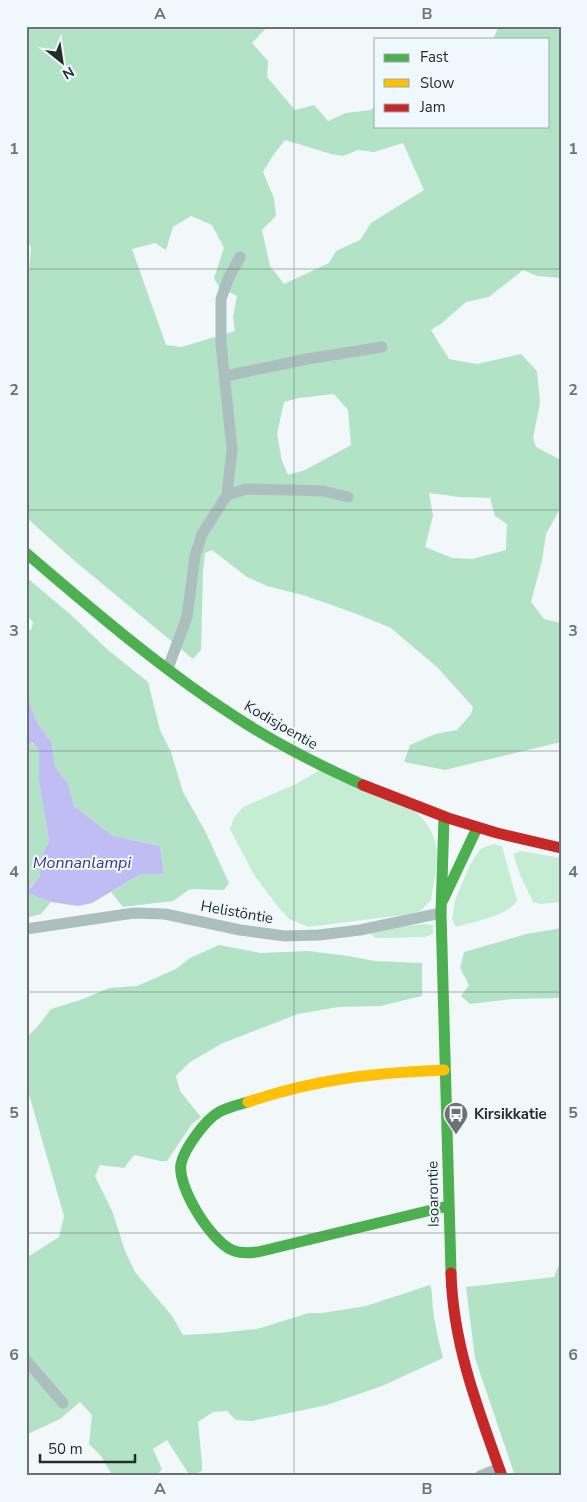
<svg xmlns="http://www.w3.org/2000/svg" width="587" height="1502" viewBox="0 0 587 1502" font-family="'Nunito Sans',sans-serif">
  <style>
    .green { fill: #c4edd4 }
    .forest { fill: #b2e3c6; fill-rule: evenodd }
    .water { fill: #c0bdf5 }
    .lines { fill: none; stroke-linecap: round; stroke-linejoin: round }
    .street { stroke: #aabfbe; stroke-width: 11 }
    .fast { stroke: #4caf50; stroke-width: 11 }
    .slow { stroke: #ffc107; stroke-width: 11 }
    .jam { stroke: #c62828; stroke-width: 11 }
    .grid { fill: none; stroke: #6d7375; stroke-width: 1; stroke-opacity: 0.55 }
    .labels { text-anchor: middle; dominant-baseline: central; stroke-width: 4; stroke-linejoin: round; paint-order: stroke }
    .street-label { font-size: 15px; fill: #252c2e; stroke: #eff9fd }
    .poi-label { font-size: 15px; font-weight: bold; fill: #252c2e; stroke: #eff9fd; text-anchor: start }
    .water-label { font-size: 16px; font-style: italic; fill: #412f89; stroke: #eff9fd }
    .neatline { fill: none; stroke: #6d7375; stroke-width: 2 }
    .grid-label { font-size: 16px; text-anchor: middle; font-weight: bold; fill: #6d7375 }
  </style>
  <rect width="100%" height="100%" fill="#f2f8fa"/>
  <path class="green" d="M320 770 414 810C446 840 437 861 431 900L420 911 410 914 309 927 289 919 279 908 254 875 230 829 234 818 243 807 296 784Z
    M493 844 502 846 517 901C506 917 474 921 456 927L452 920 455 900 470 865 480 849Z
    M521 851 561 858V902L541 904 533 902 521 877 513 854Z
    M425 924 433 925V934L425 937 382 938H375L371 934 373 930Z"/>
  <path class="forest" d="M26 26H268L252 43 268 61 267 77 295 110 314 105 328 121 346 113 371 110 376 105V126H548V39H493L499 26H561V278L537 276 523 270 489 297 466 302 442 323 431 330 449 359 477 364 521 354 537 371 540 403 533 438 536 447 561 460V507L546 534 542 561 531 602 544 619 561 623V742L445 770 404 762 410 745 435 734 457 730 471 714 473 707 438 668 391 628 357 614 306 596 267 586 247 577 212 550 205 553 203 571 201 650 193 659 70 557 26 517V309L31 248 26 236ZM285 140 331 154 343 156 358 150 374 152 403 143 424 190 371 223 360 240 336 251 329 263 284 284 270 266 262 230 276 216 274 198 263 172 272 157ZM191 216 212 225 224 248 214 278 219 287 237 296 233 317 235 331 181 347 166 345 132 249 155 243 166 250 173 227ZM334 394 348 410 351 445 305 470 288 475 282 461 277 434 284 402 299 398ZM429 493 459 497 490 498 495 516 507 524 506 550 472 559 452 558 425 547 433 516Z
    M26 577 70 614 108 650 148 682 160 730 171 752 183 792 205 831 229 883 224 890 190 889 173 901 123 907 111 892 141 874H164L160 846 113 836 74 806 68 783 55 767 52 743 35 719 26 690V629L31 630 33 622 26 614Z
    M31 742 39 751V782L49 841 40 859V876L26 892V747Z
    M26 893 51 902 41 914 26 918Z
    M561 928V998L513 999 470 1004 461 996 469 985 460 968 464 952 526 934Z
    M219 945 261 953 308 951 348 956 375 961 422 963V996L380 1006 339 1007 298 1014 223 1043 190 1062 176 1076 180 1091 201 1117 192 1124 167 1161H160L134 1155 124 1168 100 1165 95 1176 113 1213 125 1251 135 1272 172 1316 183 1335 219 1333 257 1329 309 1313H322L366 1306 430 1285C433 1293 432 1301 433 1310 435 1326 439 1342 443 1358L382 1386 327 1405 252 1421 236 1420 227 1411 213 1412 198 1422 202 1462V1471L190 1476 167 1440 153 1449 162 1469 156 1476H111V1473L101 1456 89 1444 92 1415 80 1402 60 1419 26 1435V1258L59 1237 64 1216 26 1084V1038L38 1026 51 1009 83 999 109 988 137 986 176 969 190 958Z
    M561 1259V1476H515L475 1358 466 1287 554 1277Z"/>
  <path class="water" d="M26 690 35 719 52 743 55 767 68 783 74 806 113 836 160 846 164 874H141L92 903 78 906 51 902 26 893 40 876V859L49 841 39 782V751L32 742 26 747Z"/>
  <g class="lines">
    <path class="street" d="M226 376 307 359 382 347
      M227 495 246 489 293 490 323 491 348 497
      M168 668 187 617 195 556 202 534 227 495 232 449 221 344V299L229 277 240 257
      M26 929 134 913 165 914 240 930 285 936 319 935 360 930 441 913
      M26 1360 63 1403
      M480 1476 499 1468"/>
    <path class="fast" d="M26 553C96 613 167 674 245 723 283 747 323 767 363 785
      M444 817 441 913 451 1273
      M443 900 477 828
      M248 1102C238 1105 228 1107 219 1112 205 1120 184 1149 181 1164 177 1187 211 1241 232 1250 241 1254 253 1253 262 1251L448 1206"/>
    <path class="slow" d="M248 1102C316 1079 373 1073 444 1070"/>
    <path class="jam" d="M363 785 448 818 497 833 561 848
      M451 1273C453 1345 478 1409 502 1476"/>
  </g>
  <path class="grid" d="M294 26V1476M26 269H561M26 510H561M26 751H561M26 992H561M26 1233H561"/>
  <defs>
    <symbol id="bus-pin" viewBox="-11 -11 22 30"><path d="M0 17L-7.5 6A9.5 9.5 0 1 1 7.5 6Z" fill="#6d7375" stroke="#eff9fd"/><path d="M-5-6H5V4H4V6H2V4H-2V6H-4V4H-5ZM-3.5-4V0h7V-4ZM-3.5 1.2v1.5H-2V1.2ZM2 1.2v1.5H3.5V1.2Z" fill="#fff"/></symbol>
  </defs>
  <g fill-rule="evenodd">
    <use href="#bus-pin" x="442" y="1100" width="28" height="38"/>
  </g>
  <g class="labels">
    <g class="street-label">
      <text transform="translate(281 725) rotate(30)">Kodisjoentie</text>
      <text transform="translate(237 912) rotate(10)">Helistöntie</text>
      <text transform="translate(433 1194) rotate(-91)">Isoarontie</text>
    </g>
    <g class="poi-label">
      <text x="474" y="1114">Kirsikkatie</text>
    </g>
    <g class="water-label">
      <text x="82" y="863">Monnanlampi</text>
    </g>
  </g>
  <rect width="587" height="1502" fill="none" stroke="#eff9fd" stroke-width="55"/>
  <rect x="374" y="38" width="175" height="90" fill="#eff9fd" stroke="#9ea7aa"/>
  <rect x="384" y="54" width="25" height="8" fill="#4caf50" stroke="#9ea7aa"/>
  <text x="420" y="62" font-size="15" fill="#252c2e">Fast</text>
  <rect x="384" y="79" width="25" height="8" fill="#ffc107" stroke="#9ea7aa"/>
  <text x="420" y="88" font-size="15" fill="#252c2e">Slow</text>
  <rect x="384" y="104" width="25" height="8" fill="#c62828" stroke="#9ea7aa"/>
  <text x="420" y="112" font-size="15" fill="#252c2e">Jam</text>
  <g transform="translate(62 62) rotate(150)" stroke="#eff9fd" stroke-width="4" paint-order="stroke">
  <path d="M0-4L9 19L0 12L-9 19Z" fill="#252c2e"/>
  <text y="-8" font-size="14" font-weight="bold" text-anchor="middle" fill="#252c2e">N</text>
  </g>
  <path d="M40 1454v8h95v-8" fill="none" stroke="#252c2e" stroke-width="2.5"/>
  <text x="48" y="1454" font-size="15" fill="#252c2e" stroke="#eff9fd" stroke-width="4" paint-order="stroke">50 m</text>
  <rect x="28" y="28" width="532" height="1446" class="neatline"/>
  <g class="grid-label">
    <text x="160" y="19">A</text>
    <text x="427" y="19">B</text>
    <text x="14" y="154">1</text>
    <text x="573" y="154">1</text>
    <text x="14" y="395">2</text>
    <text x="573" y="395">2</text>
    <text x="14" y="636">3</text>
    <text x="573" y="636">3</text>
    <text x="14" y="877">4</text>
    <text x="573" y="877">4</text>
    <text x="14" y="1118">5</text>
    <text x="573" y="1118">5</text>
    <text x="14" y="1360">6</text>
    <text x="573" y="1360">6</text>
    <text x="160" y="1494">A</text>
    <text x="427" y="1494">B</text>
  </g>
</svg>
